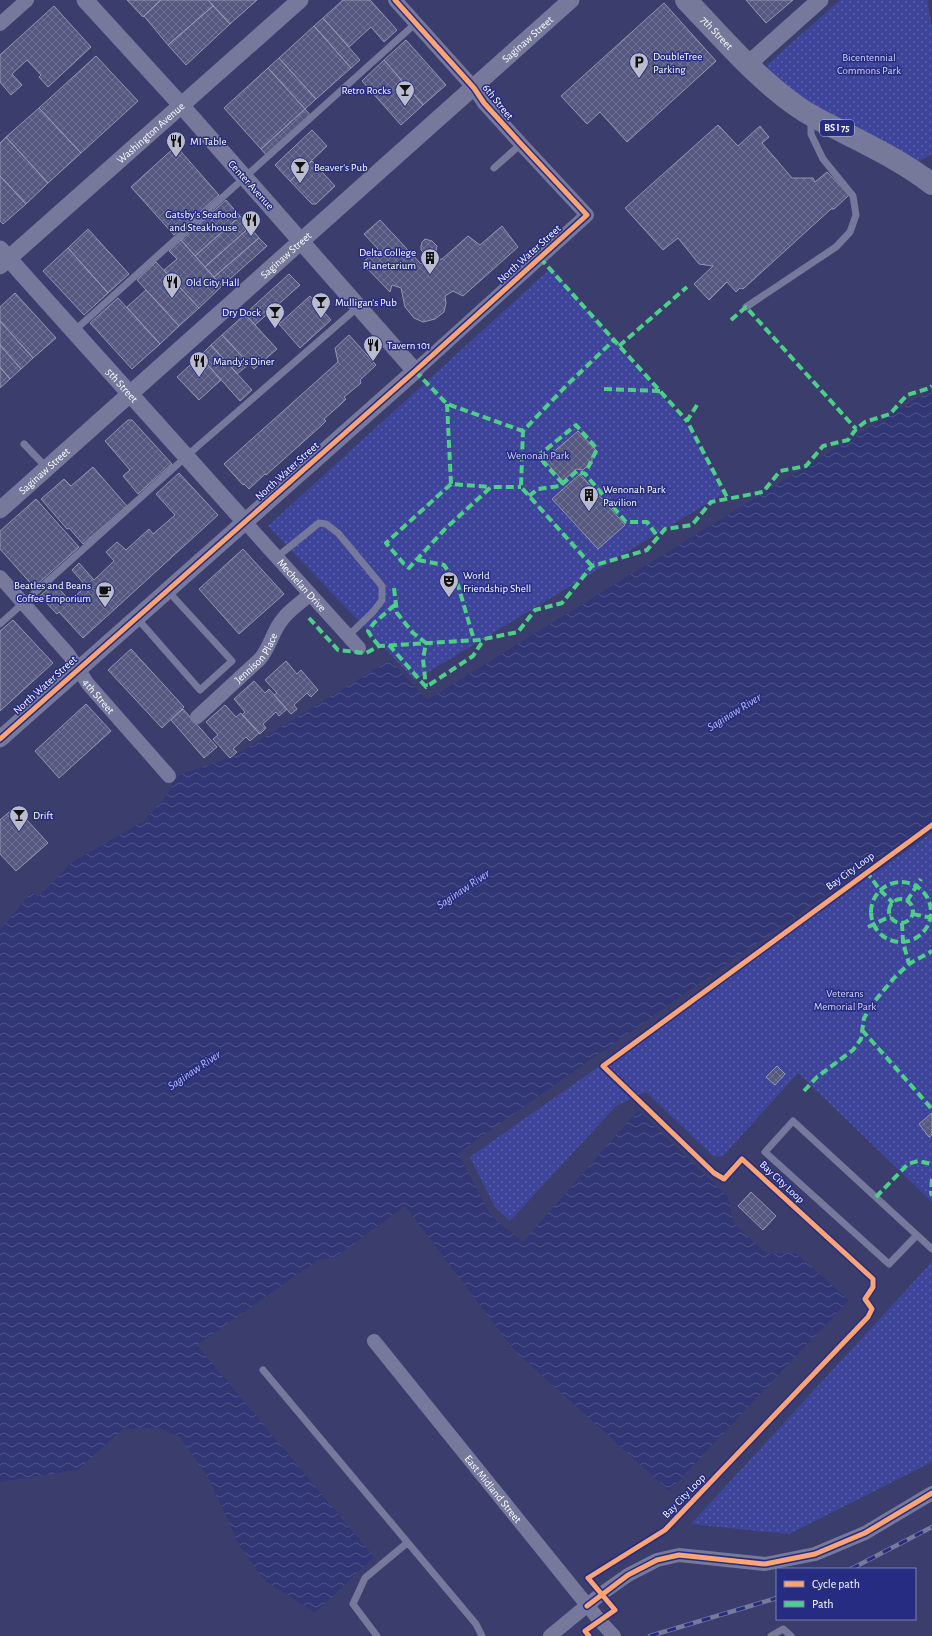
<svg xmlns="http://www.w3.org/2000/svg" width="932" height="1636" viewBox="0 0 932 1636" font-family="'Alegreya Sans',sans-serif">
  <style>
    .park { fill: url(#park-dots) }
    .water { fill: url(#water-waves) }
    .building { fill: url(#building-cross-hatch); stroke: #9496b1 }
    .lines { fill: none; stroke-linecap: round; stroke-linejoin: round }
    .service { stroke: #76799b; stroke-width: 7 }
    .minor { stroke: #76799b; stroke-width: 14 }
    .tertiary { stroke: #76799b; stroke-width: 17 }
    .trunk { stroke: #76799a; stroke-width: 22 }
    .rail-casing { stroke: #767a9b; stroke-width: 4.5 }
    .rail { stroke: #262c82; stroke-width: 3; stroke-dasharray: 9; stroke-linecap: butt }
    .quiet { stroke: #4dcf88; stroke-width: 4; stroke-dasharray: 8 4; stroke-linecap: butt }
    .cycleway-casing { stroke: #262c82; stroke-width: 8 }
    .cycleway { stroke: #fda474; stroke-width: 5 }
    .labels { text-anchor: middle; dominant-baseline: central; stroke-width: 3; stroke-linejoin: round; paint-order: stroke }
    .shield { fill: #262c82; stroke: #bec0da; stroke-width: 1 }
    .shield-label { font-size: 10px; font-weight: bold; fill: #fff }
    .street-label { font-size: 11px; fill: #fff; stroke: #262c82 }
    .poi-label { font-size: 11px; fill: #fff; stroke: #262c82; text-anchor: start }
    .park-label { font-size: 11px; fill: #d1d4f5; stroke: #262c82 }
    .water-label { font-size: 12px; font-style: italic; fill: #b9beee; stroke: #262c82 }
  </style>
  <defs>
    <pattern id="park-dots" width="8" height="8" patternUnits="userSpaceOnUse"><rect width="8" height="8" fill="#3d449a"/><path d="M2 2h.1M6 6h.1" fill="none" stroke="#5a60a9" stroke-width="1.8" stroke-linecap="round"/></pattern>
    <pattern id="water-waves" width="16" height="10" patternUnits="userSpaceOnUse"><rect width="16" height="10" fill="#313675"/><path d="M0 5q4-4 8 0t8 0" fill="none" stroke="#50548a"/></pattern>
    <pattern id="building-cross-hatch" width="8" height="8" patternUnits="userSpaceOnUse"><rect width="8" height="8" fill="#56597f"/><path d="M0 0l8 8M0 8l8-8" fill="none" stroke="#6f7292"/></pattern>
  </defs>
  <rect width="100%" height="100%" fill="#3b3e6d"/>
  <path class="park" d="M840 0H927L932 27V154L918 162 782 87 767 76 768 64Z
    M551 268 691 430 723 494 415 680 268 526Z
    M932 833V1202L798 1073 722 1157 713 1156 646 1092 616 1106 510 1221 495 1207 470 1157Z
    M932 1262V1462L789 1534 691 1524Z"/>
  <path class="water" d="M932 389V820L458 1153 491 1216 523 1242 638 1110 728 1197 734 1224 767 1254 796 1253 849 1300 669 1491 514 1350 405 1206 336 1257 318 1260 197 1345 374 1557 315 1613 263 1579 238 1543 209 1479 180 1437 159 1428 123 1429 78 1470 0 1482V930L32 892 38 897 71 863 144 821 167 795 174 780 181 774 232 757 390 660 427 700Z"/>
  <path class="building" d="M127 0H161L143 17Z
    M161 0H208L213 6 168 45 144 16Z
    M208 0H257L230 24Z
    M343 0H370L397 30 384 42 371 27 349 47 323 18Z
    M746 0H793L766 23Z
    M664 3 716 61 627 142 600 112 587 124 561 96Z
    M54 6 91 47 48 87 39 77 41 75 27 60 12 74 22 85 11 95 0 82V55Z
    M213 6 230 24 186 65 168 45Z
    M323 18 360 60 351 68 314 26Z
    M314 26 351 68 316 99 279 58Z
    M406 40 446 85 423 105 384 60Z
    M96 56 138 101 81 153 39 108Z
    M279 58 316 99 305 109 268 68Z
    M384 60 423 105 401 125 362 81Z
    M268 68 305 109 261 149 224 108Z
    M39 108 81 153 48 183 6 137Z
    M305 109 312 117 268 157 261 149Z
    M718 125 738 146 760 126 769 137 762 143 792 178H813L815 182 827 172 849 195 834 209H831L743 289 740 288 736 292 727 282 709 300 694 284 713 266 699 264 678 238 663 250 625 208Z
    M312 130 327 146 290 181 275 165Z
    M6 137 48 183 26 204 0 176V143Z
    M176 146 219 195 174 235 131 187Z
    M312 161 335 186 316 204H312L290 181Z
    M0 176 26 204 3 224 0 221Z
    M226 200 240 216 195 256 181 240Z
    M240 216 250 227 205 267 195 256Z
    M380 220 421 264 425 260V254L421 250V246L422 242 425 239 432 241 437 246 436 251 432 255V261L442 259 468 236 480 245 502 226 518 247 463 296 453 291 445 296 446 303 444 312 435 319 423 322 414 318 405 307 401 288 392 285 390 292 362 263 378 249 364 234Z
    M250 227 259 238 214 277 205 267Z
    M88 229 129 274 108 293 68 248Z
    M259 238 267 246 222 286 214 277Z
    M181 240 222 286 199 308 164 270 177 259 169 251Z
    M68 248 108 293 84 315 43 271Z
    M156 262 199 308 179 326 137 280Z
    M289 274 300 285 255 325 245 314Z
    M146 290 179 326 160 344 127 307Z
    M15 293 56 338 33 358 0 321V307Z
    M310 296 331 320 300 348 279 324Z
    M118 298 160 344 132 369 90 323Z
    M245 314 277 349 254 369 222 335Z
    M0 321 33 358 21 369 0 345Z
    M222 335 249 364 237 374 211 345Z
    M349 335 376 365 360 380 361 383 344 397 346 399 341 404 324 419 326 421 321 426 266 475 265 474 249 489 244 484 243 485 224 464 338 362 335 348Z
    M0 345 21 369 10 379 0 367Z
    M211 345 252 390 240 401 200 356Z
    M200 356 221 380 199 400 177 377Z
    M0 367 10 379 0 388Z
    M128 420H132L172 464 138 494 123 476 130 470 105 441Z
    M578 431 597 451 592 456V464H589L583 470 576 469 563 481 544 460Z
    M93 467 127 506 83 544 69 528 67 529 41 499 64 479 71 486Z
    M179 473 218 515 83 638 59 612 57 614 40 596 54 583 70 601 86 586 72 570 79 563 94 580 114 561 106 552 117 542 126 550 149 529 153 534 175 515 156 494Z
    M580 474 625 525 598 549 552 499Z
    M36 499 79 547 34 587 0 549V531Z
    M243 549 284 594 239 634 199 589Z
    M13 620 53 663 0 711V631Z
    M131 649 184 707 162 728 108 670Z
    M286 661 297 674 301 670 318 690 311 697 307 693 294 705 297 709 291 714 274 695 277 693 265 680Z
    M254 681 265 693 269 689 287 709 279 716 276 712 263 724 266 728 260 734 242 715 245 712 234 699Z
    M86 704 111 731 59 778 35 751Z
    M225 705 236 717 241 713 259 733 250 741 246 737 233 749 237 752 230 758 213 739 218 735 206 722Z
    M183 709 217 747 204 758 171 720Z
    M15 807 48 843 16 871 0 854V820Z
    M777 1066 785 1074 775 1085 766 1077Z
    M932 1113V1135L929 1137 919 1124Z
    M751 1192 776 1216 763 1230 738 1206Z"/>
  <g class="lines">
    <path class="service" d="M494 168 521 144
      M746 307 836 247 850 232 856 215 853 196 823 159 811 134V119
      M74 331 416 23
      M24 444 47 468
      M277 557 319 523 326 524 338 533 382 586V600L373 612 348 636
      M136 617 200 690 232 661 167 590
      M0 624 198 446 358 307
      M917 1235 889 1264 765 1152 793 1121 932 1249
      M263 1370 476 1624 482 1636
      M377 1636 353 1604 365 1578 407 1543
      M771 1636 783 1629 791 1636"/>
    <g class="minor">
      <path d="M395 0 474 88 484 103 521 144 587 215 415 371"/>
      <path d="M0 24 27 0"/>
      <path id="s1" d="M245 522 359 648"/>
      <path id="s2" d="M0 577 69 655 88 684 169 776"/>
      <path id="s3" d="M197 717 260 659C271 646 272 632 282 620 289 610 301 603 310 594"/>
      <path id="s4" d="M374 1341 600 1621 614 1636"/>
      <path d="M550 1636 601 1594 628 1575 657 1560 679 1555 765 1564 815 1554 865 1533 932 1493"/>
    </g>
    <g class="tertiary">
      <path d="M748 64 820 0"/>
      <path id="s5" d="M0 249 245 522"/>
      <path id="s6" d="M0 266 300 0"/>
      <path id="s7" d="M0 510 571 0"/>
      <path d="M0 739 415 371 181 105 85 0"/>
    </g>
    <path class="trunk" id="s8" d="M686 0C722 37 756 78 798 107 812 117 828 124 843 132 874 148 905 163 932 184"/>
    <defs>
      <path id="rail" d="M851 1569 932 1527
        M650 1636 777 1598"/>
    </defs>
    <use href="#rail" class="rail-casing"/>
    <use href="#rail" class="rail"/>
    <path class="quiet" d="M540 258 687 421
      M731 320 746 307 856 429
      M619 346 687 287
      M415 371 447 404 523 431
      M604 389 660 391
      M447 404 451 484 491 487
      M697 405 687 421 728 499
      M451 484 386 543 404 564 409 568 446 528 491 487H521
      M563 484 538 456 576 425 597 449 585 474
      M529 496 538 489 560 486 577 471 585 474 626 522H647L658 537
      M418 560 444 565 458 585 474 640
      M592 566 521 487 523 431 567 385 614 340
      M394 588 397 613 413 633 426 643 423 659 426 687
      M309 618 338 650 366 653 379 646 479 640 518 632 535 610 562 603 592 566 647 550 665 529 692 525 711 502 763 492 780 471 806 466 823 446 848 440 856 429 865 422 890 414 907 395 930 388 932 386
      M389 645 426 687 473 656 484 639
      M379 646 371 636 368 631 374 623 396 604
      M866 871 880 890 893 903
      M871 912a30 30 0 1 1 60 0a30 30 0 1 1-60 0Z
      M889 911a12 12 0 1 1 24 0a12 12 0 1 1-24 0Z
      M907 901 921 879
      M913 914 932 918
      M902 923 903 942 909 964
      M868 927 891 916
      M862 1030 932 1109
      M804 1091 817 1077 853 1050 861 1039 864 1018 874 1002 894 978 909 964 932 951
      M932 1179 931 1192 932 1196
      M876 1197 908 1164 918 1161 932 1164"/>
    <defs>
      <path id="cycleway" d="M0 739 415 371 587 215 521 144 484 103 474 88 395 0
        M587 1606 628 1575 657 1560 679 1555 765 1564 815 1554 865 1533 932 1493
        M589 1636 585 1631 615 1610 588 1578 665 1530 868 1317 872 1309 865 1299 873 1287V1279L742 1159 724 1179 714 1173 603 1066 932 825"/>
    </defs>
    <use href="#cycleway" class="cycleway-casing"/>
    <use href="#cycleway" class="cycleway"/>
  </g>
  <defs>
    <symbol id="parking-pin" viewBox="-11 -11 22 30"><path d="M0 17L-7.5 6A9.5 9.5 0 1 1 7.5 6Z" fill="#babbcc" stroke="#262c82"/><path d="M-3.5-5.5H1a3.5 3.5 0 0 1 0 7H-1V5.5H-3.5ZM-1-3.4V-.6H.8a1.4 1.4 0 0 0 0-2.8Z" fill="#111"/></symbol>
    <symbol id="bar-pin" viewBox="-11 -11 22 30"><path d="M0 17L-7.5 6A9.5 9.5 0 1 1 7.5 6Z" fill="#babbcc" stroke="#262c82"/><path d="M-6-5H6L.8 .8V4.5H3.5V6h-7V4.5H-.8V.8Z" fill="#111"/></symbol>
    <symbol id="restaurant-pin" viewBox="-11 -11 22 30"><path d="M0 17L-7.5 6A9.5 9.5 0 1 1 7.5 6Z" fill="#babbcc" stroke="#262c82"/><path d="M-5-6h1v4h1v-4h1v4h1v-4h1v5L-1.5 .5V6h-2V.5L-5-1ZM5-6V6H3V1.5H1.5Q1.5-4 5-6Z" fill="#111"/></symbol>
    <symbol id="building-pin" viewBox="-11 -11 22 30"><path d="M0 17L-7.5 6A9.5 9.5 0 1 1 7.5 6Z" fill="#babbcc" stroke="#262c82"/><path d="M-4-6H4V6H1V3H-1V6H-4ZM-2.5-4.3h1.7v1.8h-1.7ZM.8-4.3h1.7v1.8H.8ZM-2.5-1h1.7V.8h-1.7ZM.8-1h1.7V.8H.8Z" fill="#111"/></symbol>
    <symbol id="theatre-pin" viewBox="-11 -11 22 30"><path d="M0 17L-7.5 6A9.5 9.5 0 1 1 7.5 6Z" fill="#babbcc" stroke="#262c82"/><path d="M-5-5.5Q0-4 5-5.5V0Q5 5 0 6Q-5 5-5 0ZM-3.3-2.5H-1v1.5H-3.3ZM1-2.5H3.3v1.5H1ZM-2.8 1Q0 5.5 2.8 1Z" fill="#111"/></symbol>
    <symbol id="cafe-pin" viewBox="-11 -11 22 30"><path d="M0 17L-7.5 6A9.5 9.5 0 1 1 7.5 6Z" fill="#babbcc" stroke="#262c82"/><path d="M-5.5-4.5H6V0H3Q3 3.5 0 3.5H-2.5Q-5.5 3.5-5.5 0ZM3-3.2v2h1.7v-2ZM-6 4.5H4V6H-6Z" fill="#111"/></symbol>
  </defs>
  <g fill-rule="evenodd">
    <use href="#parking-pin" x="628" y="51" width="22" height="30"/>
    <use href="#bar-pin" x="394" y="79" width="22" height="30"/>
    <use href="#restaurant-pin" x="165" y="130" width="22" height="30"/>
    <use href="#bar-pin" x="289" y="156" width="22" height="30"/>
    <use href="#restaurant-pin" x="240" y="209" width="22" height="30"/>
    <use href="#building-pin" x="419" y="247" width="22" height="30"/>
    <use href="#restaurant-pin" x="161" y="271" width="22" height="30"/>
    <use href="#bar-pin" x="310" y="291" width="22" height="30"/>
    <use href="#bar-pin" x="264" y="301" width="22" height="30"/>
    <use href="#restaurant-pin" x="362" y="334" width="22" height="30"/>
    <use href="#restaurant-pin" x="188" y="350" width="22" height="30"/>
    <use href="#building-pin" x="578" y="484" width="22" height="30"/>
    <use href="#theatre-pin" x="438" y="570" width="22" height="30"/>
    <use href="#cafe-pin" x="94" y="580" width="22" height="30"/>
    <use href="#bar-pin" x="8" y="804" width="22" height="30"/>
  </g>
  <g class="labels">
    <rect class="shield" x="820" y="120" width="34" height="16" rx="3"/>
    <g class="shield-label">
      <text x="837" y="128">BS I 75</text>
    </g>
    <g class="street-label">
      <text stroke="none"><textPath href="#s8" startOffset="45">7th Street</textPath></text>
      <text stroke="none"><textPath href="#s7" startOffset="707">Saginaw Street</textPath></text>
      <text transform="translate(498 102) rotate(51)">6th Street</text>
      <text stroke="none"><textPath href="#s6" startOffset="201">Washington Avenue</textPath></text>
      <text transform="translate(251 185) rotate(48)">Center Avenue</text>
      <text transform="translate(529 254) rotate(-42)">North Water Street</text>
      <text stroke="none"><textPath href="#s7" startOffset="383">Saginaw Street</textPath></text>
      <text stroke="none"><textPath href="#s5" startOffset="183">5th Street</textPath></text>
      <text stroke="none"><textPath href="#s7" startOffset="59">Saginaw Street</textPath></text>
      <text transform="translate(287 471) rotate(-42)">North Water Street</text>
      <text stroke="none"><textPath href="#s1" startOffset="85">Mechelan Drive</textPath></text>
      <text stroke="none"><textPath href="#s3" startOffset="84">Jennison Place</textPath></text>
      <text transform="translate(45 685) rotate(-42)">North Water Street</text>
      <text stroke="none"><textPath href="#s2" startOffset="155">4th Street</textPath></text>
      <text transform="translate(850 871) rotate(-36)">Bay City Loop</text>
      <text transform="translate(782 1182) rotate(43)">Bay City Loop</text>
      <text stroke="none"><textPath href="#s4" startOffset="190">East Midland Street</textPath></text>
      <text transform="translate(684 1496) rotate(-46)">Bay City Loop</text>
    </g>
    <g class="poi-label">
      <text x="653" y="56">DoubleTree<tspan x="653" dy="13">Parking</tspan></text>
      <text x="391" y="90" text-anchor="end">Retro Rocks</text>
      <text x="190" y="141">MI Table</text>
      <text x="314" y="167">Beaver's Pub</text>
      <text x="237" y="214" text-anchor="end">Gatsby's Seafood<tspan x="237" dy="13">and Steakhouse</tspan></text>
      <text x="416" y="252" text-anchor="end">Delta College<tspan x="416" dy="13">Planetarium</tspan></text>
      <text x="186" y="282">Old City Hall</text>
      <text x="335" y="302">Mulligan's Pub</text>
      <text x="261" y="312" text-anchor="end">Dry Dock</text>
      <text x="387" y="345">Tavern 101</text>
      <text x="213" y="361">Mandy's Diner</text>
      <text x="603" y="489">Wenonah Park<tspan x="603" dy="13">Pavilion</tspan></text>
      <text x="463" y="575">World<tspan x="463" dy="13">Friendship Shell</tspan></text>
      <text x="91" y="585" text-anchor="end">Beatles and Beans<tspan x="91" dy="13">Coffee Emporium</tspan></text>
      <text x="33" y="815">Drift</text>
    </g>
    <g class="park-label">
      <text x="869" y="57">Bicentennial<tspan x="869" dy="13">Commons Park</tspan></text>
      <text x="538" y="455">Wenonah Park</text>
      <text x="845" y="993">Veterans<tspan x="845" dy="13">Memorial Park</tspan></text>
    </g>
    <g class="water-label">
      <text transform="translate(734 712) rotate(-32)">Saginaw River</text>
      <text transform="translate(463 889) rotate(-34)">Saginaw River</text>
      <text transform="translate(194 1070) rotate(-34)">Saginaw River</text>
    </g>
  </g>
  <rect x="776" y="1568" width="140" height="52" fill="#262c82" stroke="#7d80b4"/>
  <rect x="784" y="1581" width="20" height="6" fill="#fda474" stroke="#7d80b4"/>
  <text x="812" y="1588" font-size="12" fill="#ffffff">Cycle path</text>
  <rect x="784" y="1601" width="20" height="6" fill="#4dcf88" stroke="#7d80b4"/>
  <text x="812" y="1608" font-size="12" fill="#ffffff">Path</text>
</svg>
